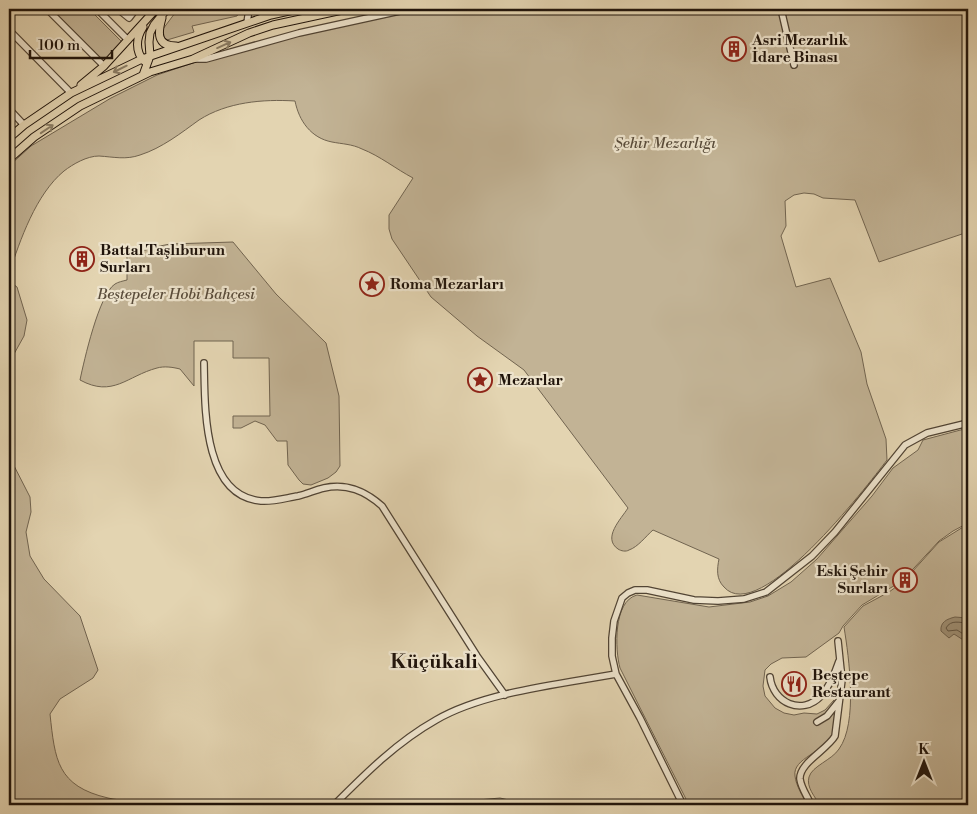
<svg xmlns="http://www.w3.org/2000/svg" width="977" height="814" viewBox="0 0 977 814" font-family="'Libre Bodoni',serif">
  <style>
    .green { fill: #c2b395; stroke: #716450 }
    .water { fill: #a19379; stroke: #6d604d }
    .lines { fill: none; stroke-linecap: round; stroke-linejoin: round }
    .shore { stroke: #605442; stroke-width: 1 }
    .minor-casing { stroke: #514434; stroke-width: 8 }
    .major-casing { stroke: #20140b; stroke-width: 9 }
    .minor { stroke: #ede3cc; stroke-width: 5.5 }
    .major { stroke: #e3d4b1; stroke-width: 7 }
    .oneway { stroke: #8b7e66 }
    .labels { text-anchor: middle; dominant-baseline: central; stroke-width: 4.5; stroke-linejoin: round; paint-order: stroke }
    .poi-label { font-size: 15px; font-weight: bold; fill: #20140b; stroke: #ede3cc; text-anchor: start }
    .park-label { font-size: 15px; font-style: italic; fill: #594c3b; stroke: #ede3cc }
    .district-label { font-size: 20px; font-weight: bold; fill: #20140b; stroke: #ede3cc }
  </style>
  <rect width="100%" height="100%" fill="#e3d4b1"/>
  <filter id="stains"><feTurbulence type="fractalNoise" baseFrequency=".004" numOctaves="4"/><feColorMatrix values="0 0 0 0 .2 0 0 0 0 .09 0 0 0 0 .02 0 0 0 .5 -.17"/></filter>
  <radialGradient id="worn" r=".72"><stop offset=".6" stop-color="#630" stop-opacity="0"/><stop offset="1" stop-color="#630" stop-opacity=".3"/></radialGradient>
  <path class="green" d="M52 9H89L127 47 108 65Z
    M178 9H241L237 16 192 26 194 32 167 40 164 37 163 29Z
    M421 9H968V232L879 262 855 200 823 198 814 194 804 193 794 195 785 201 786 226 781 236 796 287 830 278 861 352 867 384 886 439 887 460C867 486 759 627 724 587 716 579 717 569 719 559L653 530C646 536 638 547 629 550 626 552 621 551 618 549 602 538 621 519 628 508L524 370 477 336 431 297 392 239 389 229V215L413 178C396 169 380 156 362 149 352 144 342 144 332 142 311 138 299 121 295 101 263 99 227 102 199 120 181 133 162 148 140 155 126 160 114 157 99 156 87 156 73 164 64 171 36 194 20 240 9 274V166L31 146 111 98 157 75 199 61 266 42Z
    M233 242 276 294 326 343 339 396 340 466 336 472 328 478 311 485 303 484 299 480 288 465 287 441H277L265 425 255 421 241 428H233V416H270L269 358H233V341H194V386L180 369C172 367 164 366 157 368 127 376 113 398 80 380 84 361 99 294 115 284 118 282 123 281 127 280V256L155 247 170 244Z
    M9 281 17 287 27 320 24 336 9 363Z
    M968 428V523L953 531 939 541 902 581 862 605 843 626 839 633 806 657 782 658 771 664 765 670 763 686 765 696 775 708 784 713 794 715 804 713 817 714 825 710 834 700C834 711 837 724 833 735 825 752 792 758 795 776 796 786 803 796 807 805H689L620 668C615 650 613 601 637 595L709 607 750 602 768 596 791 582 817 559 872 496 893 468 918 450 923 440Z
    M9 456 30 497 31 512 26 532 30 556 44 579 80 616 98 670 93 678 60 699 50 714C55 760 57 786 108 798 121 801 134 800 146 805H9Z
    M968 524V805H820C815 797 806 787 809 777 812 766 832 760 839 749 858 723 849 658 844 627L863 606 889 592 903 582 939 542Z
    M500 798 513 801 522 805H460L478 800Z"/>
  <path class="water" d="M955 617 967 618 968 624V643L954 634 949 638 941 631C940 622 947 619 955 617Z"/>
  <g class="lines">
    <path class="shore" d="M968 623C960 623 951 619 946 628L948 631 957 630 968 637"/>
    <defs>
      <path id="minor" d="M47 9 104 66
        M97 9 128 40
        M118 9 129 18 136 9
        M781 9 794 65
        M247 23 249 9
        M9 30 71 93
        M195 59H206L299 33 409 9
        M9 109 24 125
        M204 363C205 405 202 496 261 501 273 502 286 498 298 496 307 494 315 490 324 488 347 483 365 491 382 506L477 656 505 695
        M770 677C773 703 802 716 821 696 830 686 835 673 839 661
        M817 722 827 716 839 701
        M334 805C366 773 397 742 436 720 484 692 561 684 616 674
        M683 805 640 718 616 674 612 656V638L614 621 622 598 628 593 635 590H647L694 600 718 601 744 599 766 592 812 556 835 532 905 445 927 433 968 423
        M811 805C808 797 801 788 800 779 799 763 827 750 835 736L842 680 838 641"/>
      <path id="major" d="M162 18C158 32 156 46 176 46
        M143 27C136 38 135 51 144 61
        M143 75 150 56 149 42 150 33 154 25 167 9
        M81 85 104 66 156 9
        M9 138 24 125 71 93 142 59 271 15 298 9
        M9 159 34 137 80 106 150 72 193 59 249 33 273 25 347 9"/>
    </defs>
    <use href="#minor" class="minor-casing"/>
    <use href="#major" class="major-casing"/>
    <use href="#minor" class="minor"/>
    <use href="#major" class="major"/>
  </g>
  <defs><path id="oneway-shaft" d="M-6 0H5M1.5-3L5.5 0L1.5 3" fill="none" stroke-width="1.6" stroke-linecap="round" stroke-linejoin="round" transform="scale(1.25)"/></defs>
  <g class="oneway">
    <use href="#oneway-shaft" transform="translate(224 45) rotate(-24)"/>
    <use href="#oneway-shaft" transform="translate(120 69) rotate(154)"/>
    <use href="#oneway-shaft" transform="translate(47 129) rotate(-34)"/>
  </g>
  <defs>
    <symbol id="building-ring" viewBox="-11 -11 22 22"><circle r="9.5" fill="#ede3cc" stroke="#8f2418" stroke-width="1.5"/><path d="M-4-6H4V6H1V3H-1V6H-4ZM-2.5-4.3h1.7v1.8h-1.7ZM.8-4.3h1.7v1.8H.8ZM-2.5-1h1.7V.8h-1.7ZM.8-1h1.7V.8H.8Z" fill="#8f2418"/></symbol>
    <symbol id="sight-ring" viewBox="-11 -11 22 22"><circle r="9.5" fill="#ede3cc" stroke="#8f2418" stroke-width="1.5"/><path d="M0-6L1.8-2.2L6-1.7L2.9 1.2L3.7 5.4L0 3.3L-3.7 5.4L-2.9 1.2L-6-1.7L-1.8-2.2Z" fill="#8f2418"/></symbol>
    <symbol id="restaurant-ring" viewBox="-11 -11 22 22"><circle r="9.5" fill="#ede3cc" stroke="#8f2418" stroke-width="1.5"/><path d="M-5-6h1v4h1v-4h1v4h1v-4h1v5L-1.5 .5V6h-2V.5L-5-1ZM5-6V6H3V1.5H1.5Q1.5-4 5-6Z" fill="#8f2418"/></symbol>
  </defs>
  <g fill-rule="evenodd">
    <use href="#building-ring" x="720" y="35" width="28" height="28"/>
    <use href="#building-ring" x="68" y="245" width="28" height="28"/>
    <use href="#sight-ring" x="358" y="270" width="28" height="28"/>
    <use href="#sight-ring" x="466" y="366" width="28" height="28"/>
    <use href="#building-ring" x="891" y="566" width="28" height="28"/>
    <use href="#restaurant-ring" x="780" y="670" width="28" height="28"/>
  </g>
  <g class="labels">
    <g class="poi-label">
      <text x="752" y="40">Asri Mezarlık<tspan x="752" dy="17">İdare Binası</tspan></text>
      <text x="100" y="250">Battal Taşlıburun<tspan x="100" dy="17">Surları</tspan></text>
      <text x="390" y="284">Roma Mezarları</text>
      <text x="498" y="380">Mezarlar</text>
      <text x="888" y="571" text-anchor="end">Eski Şehir<tspan x="888" dy="17">Surları</tspan></text>
      <text x="812" y="675">Beştepe<tspan x="812" dy="17">Restaurant</tspan></text>
    </g>
    <g class="park-label">
      <text x="665" y="143">Şehir Mezarlığı</text>
      <text x="176" y="294">Beştepeler Hobi Bahçesi</text>
    </g>
    <g class="district-label">
      <text x="434" y="662">Küçükali</text>
    </g>
  </g>
  <rect width="977" height="814" fill="none" stroke="#e3d4b1" stroke-width="30"/>
  <rect x="10" y="10" width="957" height="794" fill="none" stroke="#20140b" stroke-width="2.5"/>
  <rect x="15" y="15" width="947" height="784" fill="none" stroke="#20140b"/>
  <g transform="translate(924 762)" stroke="#ede3cc" stroke-width="4" paint-order="stroke">
  <path d="M0-4L9 19L0 12L-9 19Z" fill="#20140b"/>
  <text y="-8" font-size="14" font-weight="bold" text-anchor="middle" fill="#20140b">K</text>
  </g>
  <path d="M30 50v8h82v-8" fill="none" stroke="#20140b" stroke-width="2.5"/>
  <text x="38" y="50" font-size="15" fill="#20140b" stroke="#ede3cc" stroke-width="4" paint-order="stroke">100 m</text>
  <rect width="100%" height="100%" filter="url(#stains)"/>
  <rect width="100%" height="100%" fill="url(#worn)"/>
</svg>
